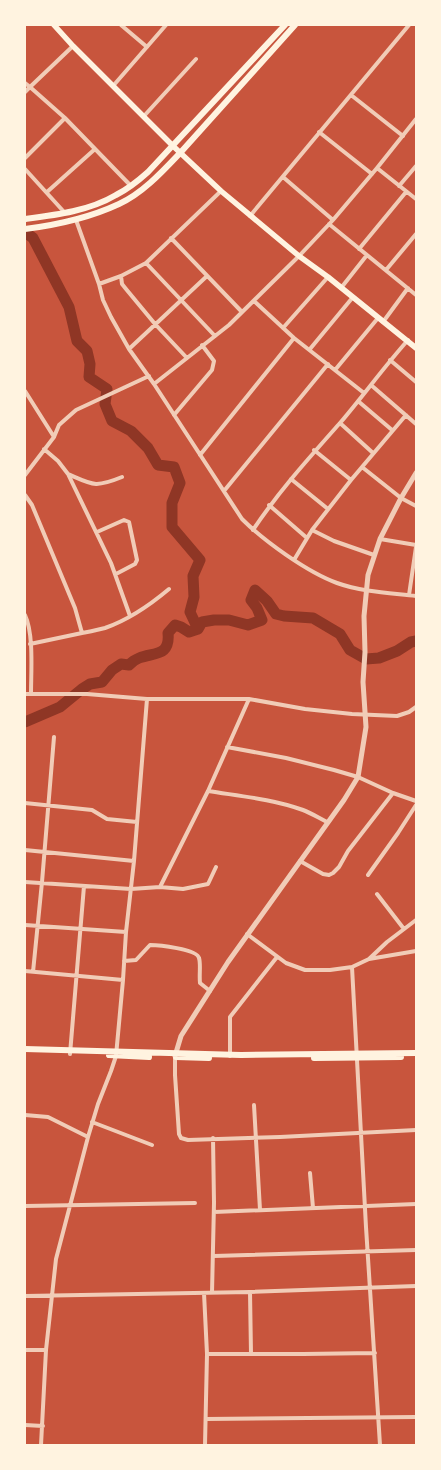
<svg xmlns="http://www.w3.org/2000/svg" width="441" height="1470" viewBox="0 0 441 1470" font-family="Arial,sans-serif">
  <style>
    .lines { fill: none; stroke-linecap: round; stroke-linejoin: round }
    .river { stroke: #8f3625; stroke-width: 11 }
    .minor { stroke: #f1ccb7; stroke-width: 4 }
    .tertiary { stroke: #f1ccb7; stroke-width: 5 }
    .secondary { stroke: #fff3e0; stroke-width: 5.5 }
    .primary { stroke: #fff3e0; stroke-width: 6 }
  </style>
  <rect width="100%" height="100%" fill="#c8553d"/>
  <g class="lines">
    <path class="river" d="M25 232 33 238 69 307 77 341 87 351 90 364 89 377 107 389 105 404 112 421 131 431 148 448 158 465 174 467 180 483 172 503V527L200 560 193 576 194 597 190 612 198 629
      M25 722 60 707 82 689 90 684 102 682 112 670 121 664 129 665C144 648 171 663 168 633L175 625 181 627 189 632 198 629 202 622 214 620H229L248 625 262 620 257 608 251 600 255 590 267 601 276 614 284 616 313 618 340 634 350 650 366 659 379 658 397 651 411 642 416 641"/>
    <path class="minor" d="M121 25 147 47
      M25 83 30 87 73 46
      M113 86 166 25
      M25 92 30 87 65 118 131 186
      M351 95 403 136
      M144 116 196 59
      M319 132 372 174
      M25 158 65 118
      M377 168 416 199
      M25 169 65 213
      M283 177 333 220
      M399 186 416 166
      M47 192 95 149
      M250 216 409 25
      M76 220 99 284 103 300 111 317 129 349 154 384 242 519C264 541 307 572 337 583 362 592 390 593 416 596
      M329 224 416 295
      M171 238 242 312
      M359 249 406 192
      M146 263 215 336
      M386 270 416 234
      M121 276 122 284 126 289 155 324 187 358
      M99 284 121 276 146 263 221 191
      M341 288 367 255
      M254 301 294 338 364 393
      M383 322 408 288
      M283 328 328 277
      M129 349 207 276
      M310 349 353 297
      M390 360 416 382
      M335 370 378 318
      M154 384 229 325 299 256 333 220 377 168 416 119
      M371 385 416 424
      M25 391 54 437
      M358 401 392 430
      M174 415 212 370 214 361 202 345
      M340 423 373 453
      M44 449 58 461 68 474 111 563 130 616
      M200 455 294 338
      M362 467 401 498 416 506
      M68 474C93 485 95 488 122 477
      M25 475 54 437 59 425 76 410 149 376
      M291 479 328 509
      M351 480 406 415
      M224 491 328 364
      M25 495 32 505 75 608 82 633C89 632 97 630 105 628 128 620 150 605 169 589
      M269 505 307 538
      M253 530C279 491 309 458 340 423 363 396 384 367 408 340
      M312 530 334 541 374 555
      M97 532 124 520 129 522 137 560 135 564 116 574
      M380 539 416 545
      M294 560 312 530 351 480 314 450
      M409 595 416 547
      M25 615C34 634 31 672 31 694
      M30 644 82 633
      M25 694H87L147 699H249L305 709 352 714 397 716 409 712 416 707
      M227 747 286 758 334 770 358 777 393 793 416 801
      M208 791C239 796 273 799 303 810 311 813 319 818 327 822
      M25 803 92 810 107 819 137 822
      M25 850 134 861
      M300 861 323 874 329 875 333 873 339 867 348 851 393 793
      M368 875 398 833 416 805
      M25 882 131 889 160 887 208 791 249 699
      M160 887 183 889 208 884 216 867
      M377 894 404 929
      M25 925 126 932
      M247 934 286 963 305 970H330L352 967 369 959 416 951
      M369 959 387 942 416 920
      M124 961 136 960 150 945C158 945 197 949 199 958 201 964 199 975 200 983L210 991
      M352 967 366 1227 380 1445
      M25 971 123 980
      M33 972 42 882 54 737
      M70 1054 84 886
      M230 1056V1017L277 957
      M175 1057V1075L179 1134 181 1138 188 1140 280 1137 416 1130
      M254 1105 260 1210
      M25 1115 48 1117 88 1137
      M92 1122 152 1145
      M310 1173 313 1208
      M25 1206 195 1203
      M214 1212 416 1204
      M214 1256 416 1250
      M250 1292 251 1354
      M204 1293 207 1354 205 1445
      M212 1293 214 1203 213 1138
      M25 1296 250 1292 416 1286
      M25 1350H46
      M207 1354H303L375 1353
      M206 1419 416 1417
      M25 1425 43 1426
      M41 1445 46 1350 56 1259 88 1137 98 1104 111 1071 116 1056 123 980 126 932 134 861 147 699"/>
    <path class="tertiary" d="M175 1056 181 1036 228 962 344 800 358 777 366 727 363 682 365 652 364 616 368 575 380 539 401 498 416 473"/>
    <path class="secondary" d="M54 25 73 46 173 146 221 191 299 256 328 277 416 348"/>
    <path class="primary" d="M25 219C56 215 89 211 116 195 128 189 138 181 148 172L285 25
      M25 229C57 225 89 218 119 204 143 193 163 171 181 152L295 25
      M25 1049 241 1055 416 1053
      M109 1055 149 1057
      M176 1057 209 1058
      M314 1058 401 1057"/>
  </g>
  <rect width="441" height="1470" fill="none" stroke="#fff3e0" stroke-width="52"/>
</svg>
